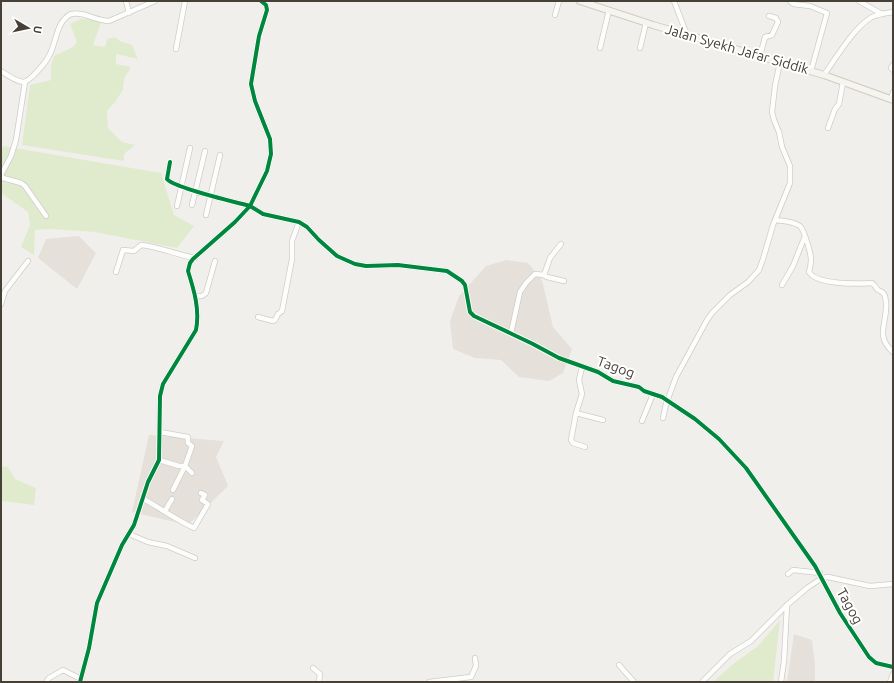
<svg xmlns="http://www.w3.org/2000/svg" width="894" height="683" viewBox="0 0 894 683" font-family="Ubuntu,sans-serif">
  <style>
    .residential { fill: #e5e0d9 }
    .green { fill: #e0ebcd }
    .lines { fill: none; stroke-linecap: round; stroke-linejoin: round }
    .street-casing { stroke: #cfcdc9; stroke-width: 6 }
    .secondary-casing { stroke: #d0cbc3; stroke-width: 8 }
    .street { stroke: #fdfdfc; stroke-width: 4.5 }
    .secondary { stroke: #f6f4ef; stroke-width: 6 }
    .cycleway-casing { stroke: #fff; stroke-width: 6 }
    .cycleway { stroke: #00873e; stroke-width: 4 }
    .labels { text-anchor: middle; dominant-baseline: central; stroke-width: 4; stroke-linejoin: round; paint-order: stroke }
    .street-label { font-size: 14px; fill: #474037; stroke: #fff }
  </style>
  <rect width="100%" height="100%" fill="#f1efec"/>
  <path class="residential" d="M79 236 96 253 77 289 38 258 46 239Z
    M506 260 528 263 542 280 553 327 572 349 563 373 549 381 519 377 501 360 475 358 453 349 450 321 459 296 486 266Z
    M149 435 224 441 216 457 228 486 188 525 132 512Z
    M794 634 812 640 815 665V682H787Z"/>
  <path class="green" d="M81 19 102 20 93 45 105 47 107 39 115 37 120 41 132 45 138 59 116 54V64L131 67 124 79 123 90 115 102 107 111 108 128 122 142 135 145 124 154V161L22 145 30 85 51 80V66L54 56 73 47 77 42 70 24Z
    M3 146 161 173 174 215 194 226 177 248 95 232 50 229 35 230 34 255 21 247 30 225 28 212 1 193V153Z
    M1 466 8 467 15 479 36 488 34 505 1 501Z
    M780 620 773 682H713L733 664 758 646Z"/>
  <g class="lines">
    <defs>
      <path id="street" d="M126 1 129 13
        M261 1 266 5 267 10 259 36 251 84 255 101 270 139 271 154 267 171 250 206 263 214 299 222 307 227 319 240 337 256 355 264 366 266 398 265 447 271 462 281 465 285 470 312 474 316 533 344 559 358 598 372 613 381 639 387 644 391 662 397 695 419 719 439 746 468 815 566 840 613 869 657 876 663 893 667
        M674 1 687 35
        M790 1 793 4 810 6 827 13 811 71
        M859 1 882 14
        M555 15 559 1
        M600 48 609 10
        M640 48 646 23
        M176 49 185 1
        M760 56 765 37 772 35 778 22 776 18 769 16
        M893 65 891 68 893 70
        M1 71C7 75 15 81 23 82 30 82 47 61 50 54 57 40 56 22 71 14 83 11 96 21 109 21L155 1
        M824 75C836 58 854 27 872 17 878 14 886 13 893 12
        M891 99 893 92
        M828 128 835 109 839 104 843 82
        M1 175 11 156 16 140 25 82
        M1 175 3 178 21 183 25 186 46 216
        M192 205 205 151
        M177 206 190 148
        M206 215 220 155
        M775 220C783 221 793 221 800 226 804 230 811 253 811 260 811 264 810 268 809 272 817 285 858 284 872 283 875 285 875 287 878 290 879 291 882 291 883 293 886 295 885 299 886 302 888 323 874 335 893 352
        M116 272 123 250 134 251 141 245C160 247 177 255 195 258
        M543 275 547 277 564 281
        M782 285 793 266 805 236
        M195 296H202L206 293 215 261
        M1 304 5 291 28 261
        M258 317 273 321 275 320 278 314 282 311 292 259V241L299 222
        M511 333 520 292 526 283 535 274 544 275 550 258 561 244
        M582 367 579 380 582 394 576 413 571 440 573 443 585 447
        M576 413 603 420
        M663 418 666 404 676 377 707 320 712 313 730 295 748 282 759 270 763 259 773 225 790 183V166L782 147 779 132 774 120 772 112 775 86 780 62
        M642 421 653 394
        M160 432 188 437V443L192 446 185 466 173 490
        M159 460 179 466H185L192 473
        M142 498C160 508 175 519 194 528L208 504 202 500 205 495 201 493
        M165 511 172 499
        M129 534 148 542 167 546 195 558
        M788 574 793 570 820 573
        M619 665 634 682
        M313 668 320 674 319 682
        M46 682 49 678 63 670 81 679
        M80 682 89 648 97 603 122 545 134 525 148 482 159 460 160 396 163 384 196 330C200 310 194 290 188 271L190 263 193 259 235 222 250 206C235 202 174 188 167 179L170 162
        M429 682 471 677 476 666 475 658
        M702 682 730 654 751 641 787 605 807 588 822 578 828 577 870 586 893 584
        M781 682 784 661 787 605
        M890 682 893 674"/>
      <path id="secondary" d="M580 1 653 25 824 75 893 100"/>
    </defs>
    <use href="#street" class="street-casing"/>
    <use href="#secondary" class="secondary-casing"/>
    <use href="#street" class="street"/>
    <use href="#secondary" class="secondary"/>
    <defs>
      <path id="cycleway" d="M261 1 266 5 267 10 259 36 251 84 255 101 270 139 271 154 267 171 250 206 263 214 299 222 307 227 319 240 337 256 355 264 366 266 398 265 447 271 462 281 465 285 470 312 474 316 533 344 559 358 598 372 613 381 639 387 644 391 662 397 695 419 719 439 746 468 815 566 840 613 869 657 876 663 893 667
        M80 682 89 648 97 603 122 545 134 525 148 482 159 460 160 396 163 384 196 330C200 310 194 290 188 271L190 263 193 259 235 222 250 206C235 202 174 188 167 179L170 162"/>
    </defs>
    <use href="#cycleway" class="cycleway-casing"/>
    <use href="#cycleway" class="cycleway"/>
  </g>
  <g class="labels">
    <g class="street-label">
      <text transform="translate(737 49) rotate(16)">Jalan Syekh Jafar Siddik</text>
      <text transform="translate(616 367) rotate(20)">Tagog</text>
      <text transform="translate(850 606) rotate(61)">Tagog</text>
    </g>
  </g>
  <rect width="894" height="683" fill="none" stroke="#474037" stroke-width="4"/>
  <g transform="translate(28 28) rotate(99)" stroke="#ffffff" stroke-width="3" paint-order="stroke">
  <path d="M0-3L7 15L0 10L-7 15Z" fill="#474037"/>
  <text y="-6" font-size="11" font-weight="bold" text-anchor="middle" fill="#474037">U</text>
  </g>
</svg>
